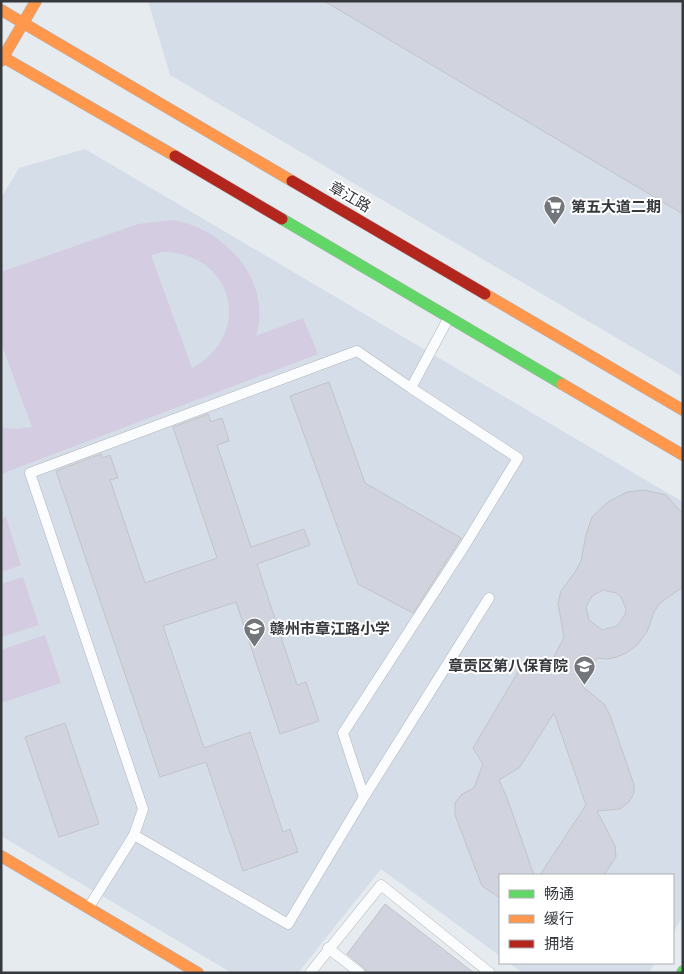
<svg xmlns="http://www.w3.org/2000/svg" width="684" height="974" viewBox="0 0 684 974" font-family="Cabin,'Noto Sans SC',sans-serif">
  <style>
    .built { fill: #d5dde8 }
    .green { fill: #d4cce1; fill-rule: evenodd }
    .building { fill: #d1d4de; stroke: #c2c4c8; fill-rule: evenodd }
    .lines { fill: none; stroke-linecap: round; stroke-linejoin: round }
    .lane-casing { stroke: #b1b4b8; stroke-width: 11 }
    .fast-casing { stroke: #b1b4b8; stroke-width: 12 }
    .slow-casing { stroke: #b1b4b8; stroke-width: 12 }
    .jam-casing { stroke: #b1b4b8; stroke-width: 12 }
    .lane { stroke: #fbfcfd; stroke-width: 10 }
    .fast { stroke: #63d668; stroke-width: 11 }
    .slow { stroke: #ff974d; stroke-width: 11 }
    .jam { stroke: #b3261e; stroke-width: 11 }
    .labels { text-anchor: middle; dominant-baseline: central; stroke-width: 4; stroke-linejoin: round; paint-order: stroke }
    .street-label { font-size: 15px; fill: #35383c; stroke: #fff }
    .poi-label { font-size: 15px; font-weight: bold; fill: #35383c; stroke: #fff; text-anchor: start }
  </style>
  <rect width="100%" height="100%" fill="#e6ebf0"/>
  <path class="built" d="M148 1H683V377L170 75Z
    M85 149 683 502V916L673 933V875H500V956L381 869 298 973H232L1 836V198L19 168Z
    M509 963H655L649 973H523Z"/>
  <path class="green" d="M173 220C225 229 273 281 256 336L303 318 318 354 1 474V428L18 429 32 427 1 343V272L138 224ZM163 252C234 253 254 334 192 368L151 255Z
    M6 517 21 565 1 572V519Z
    M23 577 39 625 1 637V584Z
    M45 635 61 683 1 703V650Z"/>
  <path class="building" d="M324 1H683V214Z
    M329 382 365 483 461 538 413 613 358 584 290 396Z
    M208 414 211 422 222 418 229 441 217 445 251 547 304 529 310 545 257 564 297 685 306 682 319 721 280 734 236 602 163 626 204 748 250 732 283 832 290 829 298 852 243 871 206 762 160 777 56 471 101 454 102 458 110 455 118 478 110 480 145 583 217 558 173 427Z
    M644 490 666 495 683 514V587L660 603 654 612 647 632 636 646 626 653 617 657 607 659 597 658 582 686 604 704 610 715 634 785V793L629 802 620 809 597 811 615 846 616 857 604 875H540L586 805 554 713 520 767 499 780 507 798 534 875H500V898L482 886 455 815V803L462 794 474 788 483 764 473 748 518 672 536 665 548 669 564 637 558 603 561 591 575 572 581 561 586 535 592 517 608 502 627 492ZM603 590 616 593 621 597 626 609 625 615 617 626 602 630 589 620 586 607 592 596Z
    M65 723 99 824 59 837 25 737Z
    M385 904 474 973H367L364 968 347 954Z"/>
  <g class="lines">
    <defs>
      <path id="lane" d="M364 797 343 733 465 545 518 458 411 388 448 319
        M134 835 143 809 30 473 357 351 411 388
        M89 907 134 835 288 924 364 797 489 598
        M328 948 360 973
        M310 973 381 885 490 973"/>
      <path id="fast" d="M282 219 562 384
        M682 973 683 971"/>
      <path id="slow" d="M1 10 292 181
        M1 56 175 156
        M1 61 36 1
        M485 294 683 410
        M562 384 683 455
        M1 856 198 973"/>
      <path id="jam" d="M175 156 282 219
        M292 181 485 294"/>
    </defs>
    <use href="#lane" class="lane-casing"/>
    <use href="#fast" class="fast-casing"/>
    <use href="#slow" class="slow-casing"/>
    <use href="#jam" class="jam-casing"/>
    <use href="#lane" class="lane"/>
    <use href="#fast" class="fast"/>
    <use href="#slow" class="slow"/>
    <use href="#jam" class="jam"/>
  </g>
  <defs>
    <symbol id="supermarket-pin" viewBox="-11 -11 22 30"><path d="M0 17L-7.5 6A9.5 9.5 0 1 1 7.5 6Z" fill="#73777b" stroke="#fff"/><path d="M-6-5.5h2.5l.6 2H6L4.5 2H-2.5L-4.4-4H-6ZM-1.5 3.2a1.3 1.3 0 1 0 .1 0ZM3 3.2a1.3 1.3 0 1 0 .1 0Z" fill="#fff"/></symbol>
    <symbol id="school-pin" viewBox="-11 -11 22 30"><path d="M0 17L-7.5 6A9.5 9.5 0 1 1 7.5 6Z" fill="#73777b" stroke="#fff"/><path d="M0-5L7-2L0 1L-7-2ZM-4 1L0 2.5L4 1V4Q0 6-4 4Z" fill="#fff"/></symbol>
  </defs>
  <g fill-rule="evenodd">
    <use href="#supermarket-pin" x="542" y="194" width="25" height="34"/>
    <use href="#school-pin" x="242" y="616" width="25" height="34"/>
    <use href="#school-pin" x="572" y="654" width="25" height="34"/>
  </g>
  <g class="labels">
    <g class="street-label">
      <text transform="translate(350 197) rotate(30)">章江路</text>
    </g>
    <g class="poi-label">
      <text x="571" y="207">第五大道二期</text>
      <text x="270" y="629">赣州市章江路小学</text>
      <text x="568" y="666" text-anchor="end">章贡区第八保育院</text>
    </g>
  </g>
  <rect width="684" height="974" fill="none" stroke="#35383c" stroke-width="5"/>
  <rect x="499" y="874" width="175" height="90" fill="#ffffff" stroke="#aeafb1"/>
  <rect x="509" y="890" width="25" height="8" fill="#63d668" stroke="#aeafb1"/>
  <text x="544" y="899" font-size="15" fill="#35383c">畅通</text>
  <rect x="509" y="915" width="25" height="8" fill="#ff974d" stroke="#aeafb1"/>
  <text x="544" y="924" font-size="15" fill="#35383c">缓行</text>
  <rect x="509" y="940" width="25" height="8" fill="#b3261e" stroke="#aeafb1"/>
  <text x="544" y="949" font-size="15" fill="#35383c">拥堵</text>
</svg>
